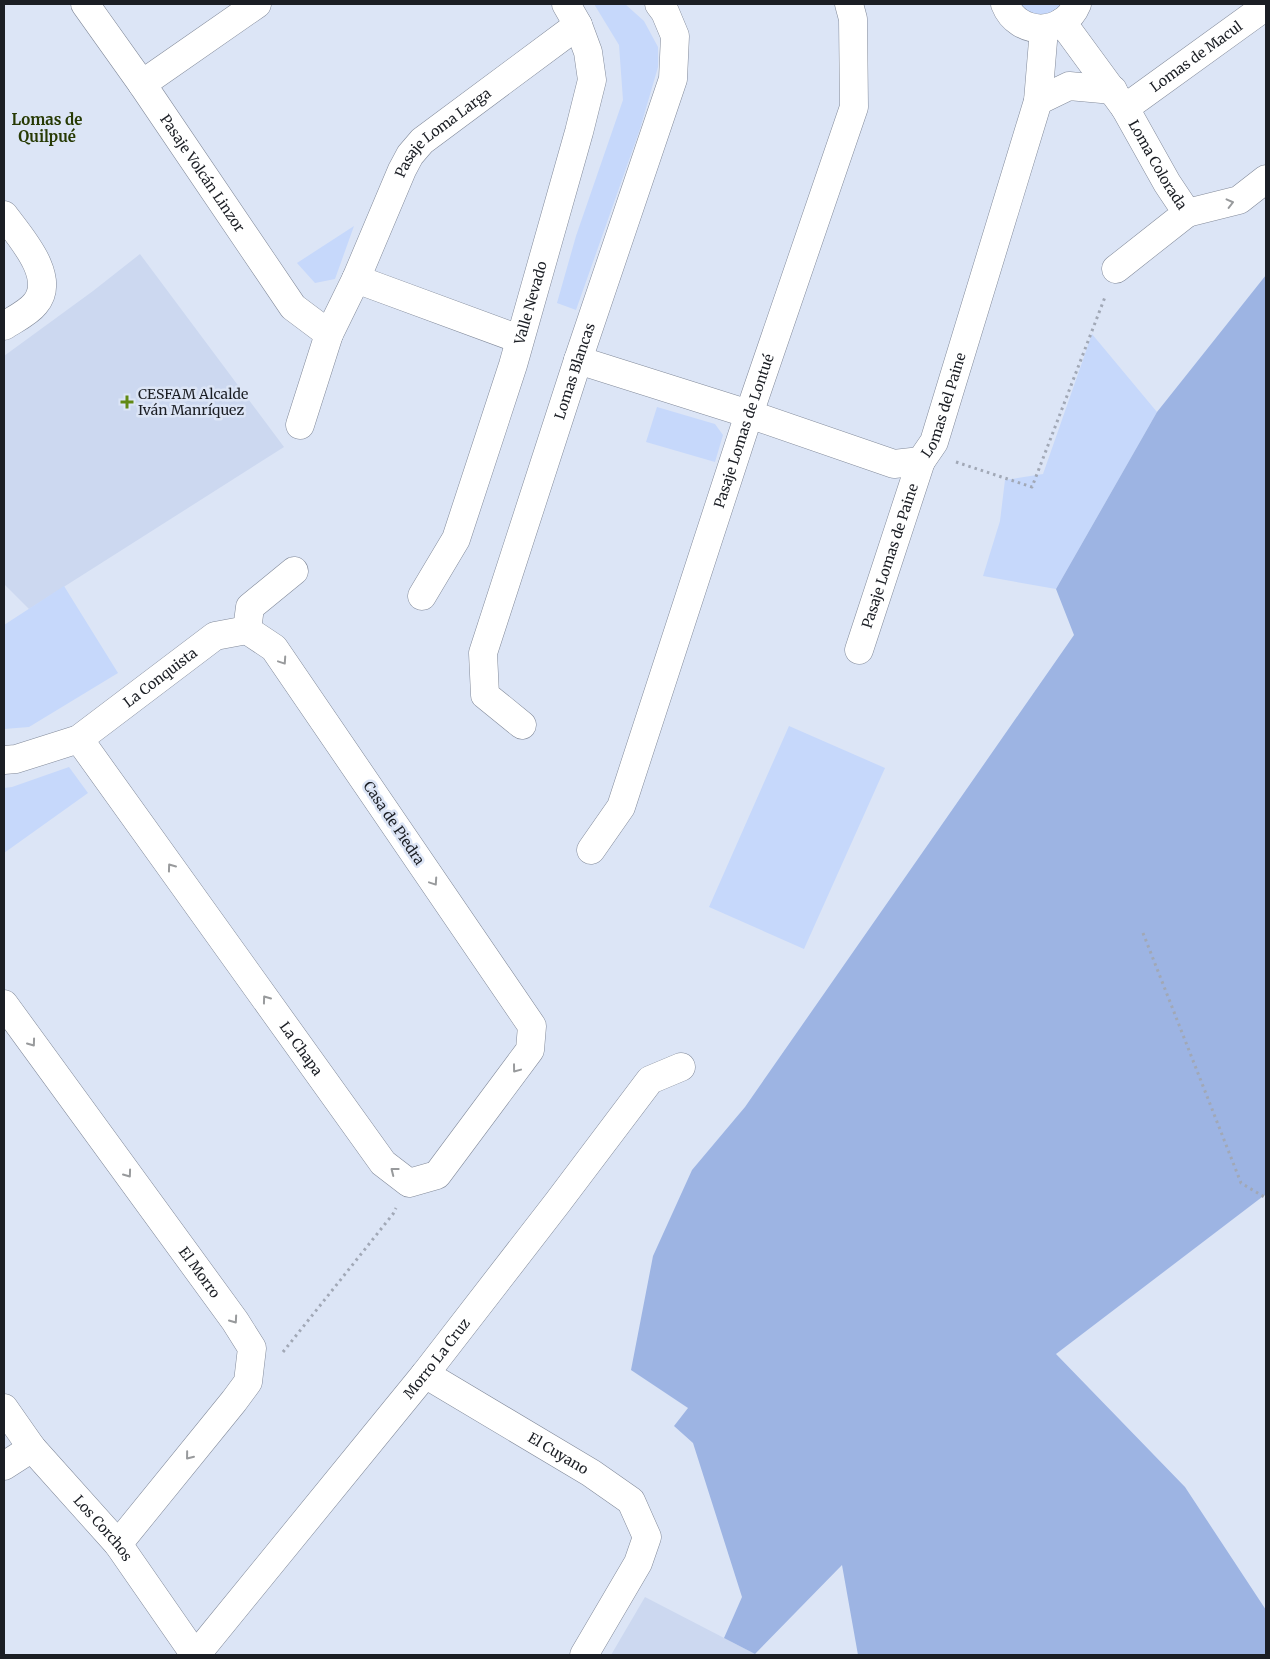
<svg xmlns="http://www.w3.org/2000/svg" width="1270" height="1659" viewBox="0 0 1270 1659" font-family="Merriweather,serif">
  <style>
    .built { fill: #ccd8f0 }
    .green { fill: #c6d8fb }
    .forest { fill: #9db4e3 }
    .lines { fill: none; stroke-linecap: round; stroke-linejoin: round }
    .minor-casing { stroke: #828a9a; stroke-width: 29 }
    .path { stroke: #a1a8b6; stroke-width: 3; stroke-dasharray: 2.5 4; stroke-linecap: butt }
    .minor { stroke: #fff; stroke-width: 28 }
    .oneway { stroke: #989a9c }
    .poi-dot { fill: #618914; stroke: #dce5f6; stroke-width: 2 }
    .labels { text-anchor: middle; dominant-baseline: central; stroke-width: 5; stroke-linejoin: round; paint-order: stroke }
    .street-label { font-size: 14px; fill: #1b1e24; stroke: #dce5f6 }
    .poi-label { font-size: 14px; fill: #1b1e24; stroke: #dce5f6; text-anchor: start }
    .neighbourhood-label { font-size: 15px; font-weight: bold; fill: #273a04; stroke: #dce5f6 }
  </style>
  <rect width="100%" height="100%" fill="#dce5f6"/>
  <path class="built" d="M140 254 284 447 29 609 4 584V356L93 291Z
    M645 1597 755 1654 753 1655H611Z"/>
  <path class="green" d="M594 4H625L644 21 658 47V67L640 129 576 310 557 303 576 236 623 100 619 45Z
    M1015 4H1064L1058 11 1033 18Z
    M354 226 335 279 315 283 297 263Z
    M1092 334 1157 412 1056 589 983 576 1000 521 1005 480 1043 474Z
    M657 407 715 424 723 435 715 462 646 442Z
    M64 586 118 673 29 727 4 729V625Z
    M789 726 885 768 804 949 709 907Z
    M69 767 88 793 4 853V788L12 787Z"/>
  <path class="forest" d="M1266 275V1194L1056 1354 1185 1487 1266 1610V1655H858L842 1565 755 1654 724 1638 742 1597 693 1443 674 1426 688 1408 631 1370 653 1256 692 1170 745 1107 1074 635 1056 589 1157 412Z"/>
  <g class="lines">
    <defs>
      <g id="minor">
        <path id="s1" d="M85 4 142 84 293 307 329 334"/>
        <path d="M1005 4C1018 37 1064 36 1077 4"/>
        <path id="s2" d="M1062 22 1125 108 1167 183 1187 213 1116 269"/>
        <path d="M142 84 257 4"/>
        <path d="M1038 101 1069 86 1113 90"/>
        <path id="s3" d="M1125 108 1266 6"/>
        <path d="M1187 213 1239 200 1266 179"/>
        <path d="M4 215C19 236 58 277 35 304 28 313 13 320 4 326"/>
        <path d="M356 279 519 339"/>
        <path id="s4" d="M578 360 749 414 894 464 921 461 934 442 1038 101 1044 29"/>
        <path id="s5" d="M300 425 329 334 356 279 402 170 410 155 422 141 578 25"/>
        <path id="s6" d="M422 596 456 539 513 365 579 132 592 80 588 52 578 25 566 4"/>
        <path d="M247 630 250 607 294 571"/>
        <path id="s7" d="M859 650 921 461"/>
        <path id="s8" d="M522 725 485 695 483 653 578 360 673 79 675 36 665 12 659 4"/>
        <path id="s9" d="M79 739 383 1163 409 1183 437 1175 530 1050 532 1026 274 648 247 630"/>
        <path id="s10" d="M4 760 16 759 79 739 215 636 247 630"/>
        <path id="s11" d="M591 850 621 807 749 414 854 107 853 19 849 4"/>
        <path id="s12" d="M4 1004 235 1321 252 1348 248 1382 234 1401 118 1544"/>
        <path id="s13" d="M425 1374 591 1473 631 1501 647 1537 638 1563 584 1655"/>
        <path id="s14" d="M4 1408 32 1448 118 1544 195 1655"/>
        <path d="M4 1466 32 1448"/>
        <path id="s15" d="M196 1655 425 1374 558 1202 650 1080 681 1067"/>
      </g>
    </defs>
    <use href="#minor" class="minor-casing"/>
    <path class="path" d="M956 462 1032 487 1105 297
      M1143 933 1241 1183 1266 1198
      M283 1352 393 1214 396 1208"/>
    <use href="#minor" class="minor"/>
  </g>
  <defs><path id="oneway-chevron" d="M-2-3.5L2.5 0L-2 3.5" fill="none" stroke-width="1.6" stroke-linecap="round" stroke-linejoin="round" transform="scale(1.25)"/></defs>
  <g class="oneway">
    <use href="#oneway-chevron" transform="translate(1230 203) rotate(-14)"/>
    <use href="#oneway-chevron" transform="translate(283 661) rotate(56)"/>
    <use href="#oneway-chevron" transform="translate(171 867) rotate(-126)"/>
    <use href="#oneway-chevron" transform="translate(434 882) rotate(56)"/>
    <use href="#oneway-chevron" transform="translate(266 999) rotate(-126)"/>
    <use href="#oneway-chevron" transform="translate(32 1043) rotate(54)"/>
    <use href="#oneway-chevron" transform="translate(516 1069) rotate(127)"/>
    <use href="#oneway-chevron" transform="translate(394 1171) rotate(-142)"/>
    <use href="#oneway-chevron" transform="translate(128 1174) rotate(54)"/>
    <use href="#oneway-chevron" transform="translate(234 1320) rotate(55)"/>
    <use href="#oneway-chevron" transform="translate(189 1456) rotate(129)"/>
  </g>
  <path class="poi-dot" d="M124.5 394.5h5v5h5v5h-5v5h-5v-5h-5v-5h5z"/>
  <g class="labels">
    <g class="street-label">
      <text stroke="none"><textPath href="#s3" startOffset="88">Lomas de Macul</textPath></text>
      <text stroke="none"><textPath href="#s5" startOffset="331">Pasaje Loma Larga</textPath></text>
      <text stroke="none"><textPath href="#s2" startOffset="172">Loma Colorada</textPath></text>
      <text stroke="none"><textPath href="#s1" startOffset="206">Pasaje Volcán Linzor</textPath></text>
      <text stroke="none"><textPath href="#s6" startOffset="314">Valle Nevado</textPath></text>
      <text stroke="none"><textPath href="#s8" startOffset="386">Lomas Blancas</textPath></text>
      <text stroke="none"><textPath href="#s4" startOffset="421">Lomas del Paine</textPath></text>
      <text stroke="none"><textPath href="#s11" startOffset="448">Pasaje Lomas de Lontué</textPath></text>
      <text stroke="none"><textPath href="#s7" startOffset="99">Pasaje Lomas de Paine</textPath></text>
      <text stroke="none"><textPath href="#s10" startOffset="180">La Conquista</textPath></text>
      <text transform="translate(394 823) rotate(56)">Casa de Piedra</text>
      <text stroke="none"><textPath href="#s9" startOffset="381">La Chapa</textPath></text>
      <text stroke="none"><textPath href="#s12" startOffset="332">El Morro</textPath></text>
      <text stroke="none"><textPath href="#s15" startOffset="382">Morro La Cruz</textPath></text>
      <text stroke="none"><textPath href="#s13" startOffset="155">El Cuyano</textPath></text>
      <text stroke="none"><textPath href="#s14" startOffset="156">Los Corchos</textPath></text>
    </g>
    <g class="poi-label">
      <text x="138" y="394">CESFAM Alcalde<tspan x="138" dy="16">Iván Manríquez</tspan></text>
    </g>
    <g class="neighbourhood-label">
      <text x="47" y="119">Lomas de<tspan x="47" dy="17">Quilpué</tspan></text>
    </g>
  </g>
  <rect width="1270" height="1659" fill="none" stroke="#1b1e24" stroke-width="10"/>
</svg>
